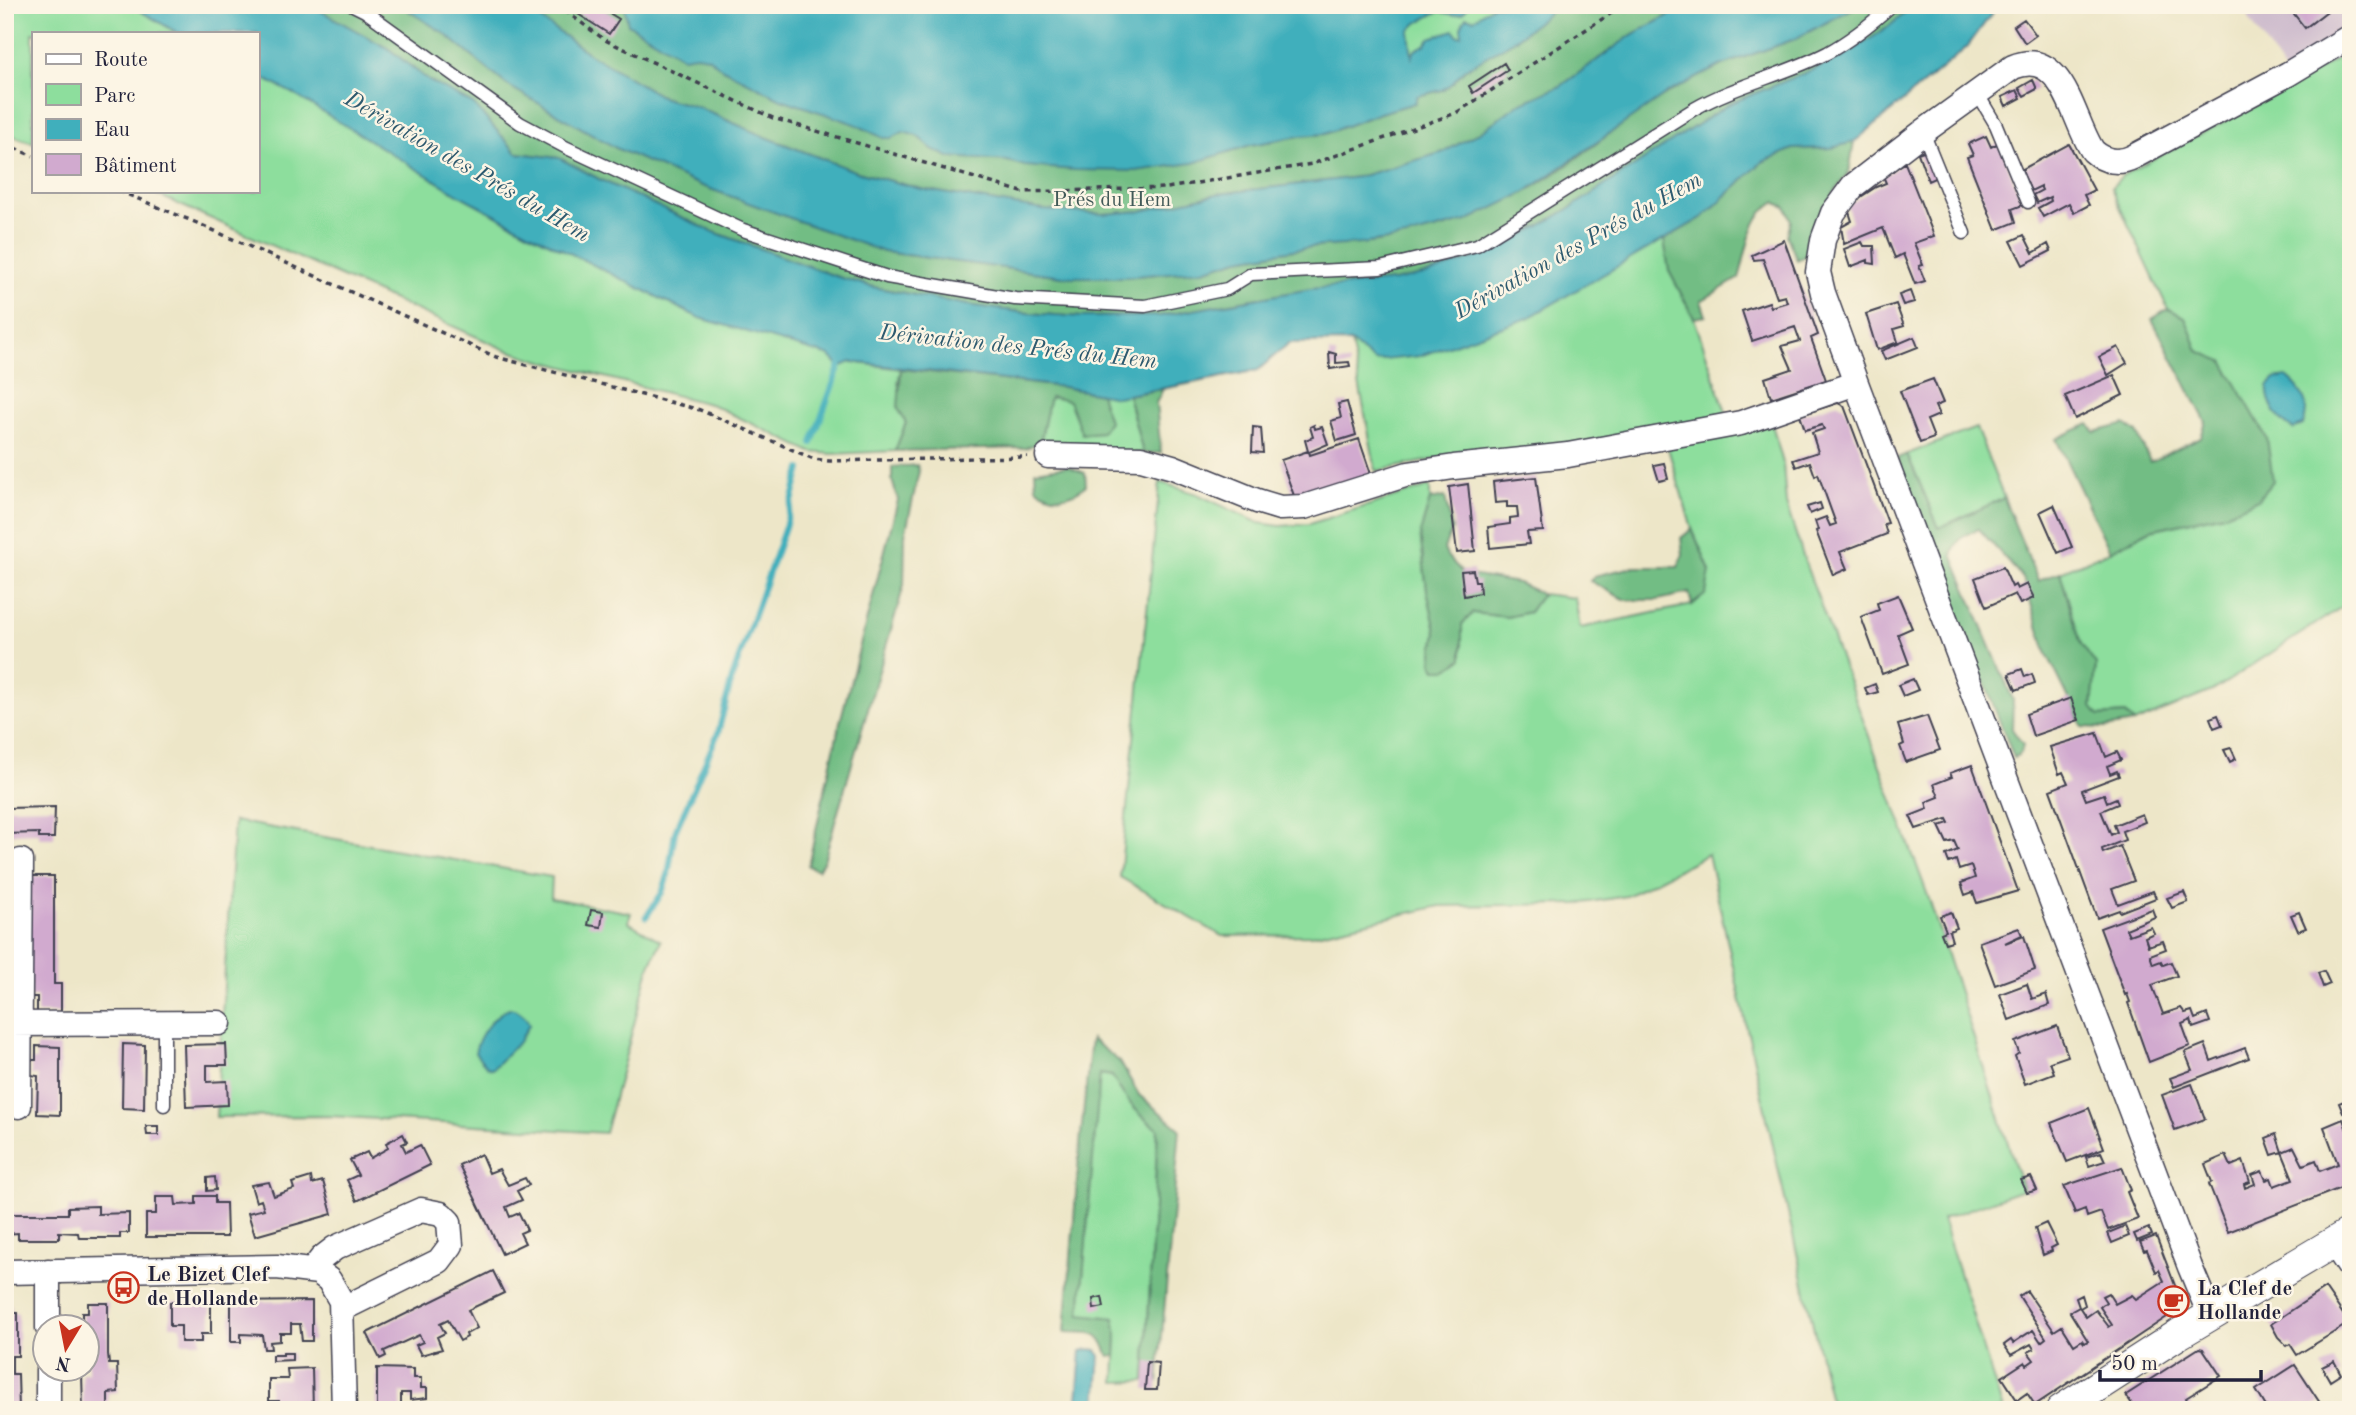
<svg xmlns="http://www.w3.org/2000/svg" width="2356" height="1415" viewBox="0 0 2356 1415" font-family="'Old Standard TT',serif">
  <style>
    .industrial { fill: #cfbdce }
    .green { fill: #8dde9d; stroke: #58806c; stroke-width: 2; fill-rule: evenodd }
    .forest { fill: #72bd84; stroke: #4a7060; stroke-width: 2 }
    .water { fill: #40afbc; stroke: #31687c; stroke-width: 2 }
    .lines { fill: none; stroke-linecap: round; stroke-linejoin: round }
    .stream { stroke: #40afbc; stroke-width: 6 }
    .building { fill: #d1aacf }
    .service-casing { stroke: #403f50; stroke-width: 15 }
    .minor-casing { stroke: #403f50; stroke-width: 27 }
    .tertiary-casing { stroke: #403f50; stroke-width: 32 }
    .path { stroke: #403f50; stroke-width: 3.5; stroke-dasharray: 5 5; stroke-linecap: butt }
    .service { stroke: #fff; stroke-width: 12 }
    .minor { stroke: #fff; stroke-width: 24 }
    .tertiary { stroke: #fff; stroke-width: 30 }
    .labels { text-anchor: middle; dominant-baseline: central; stroke-width: 5; stroke-linejoin: round; paint-order: stroke }
    .park-label { font-size: 21px; fill: #425a58; stroke: #fcf5e5 }
    .poi-label { font-size: 21px; font-weight: bold; fill: #22223b; stroke: #fcf5e5; text-anchor: start }
    .water-label { font-size: 23px; font-style: italic; fill: #2e5a6f; stroke: #fcf5e5 }
  </style>
  <rect width="100%" height="100%" fill="#fcf5e5"/>
  <filter id="ink" filterUnits="userSpaceOnUse"><feTurbulence type="fractalNoise" baseFrequency=".0143" numOctaves="2"/><feDisplacementMap in="SourceGraphic" scale="14" xChannelSelector="R" yChannelSelector="G"/><feConvolveMatrix kernelMatrix="1 2 1 2 8 2 1 2 1" color-interpolation-filters="sRGB"/></filter>
  <filter id="wash" filterUnits="userSpaceOnUse"><feTurbulence type="fractalNoise" baseFrequency=".00686" numOctaves="4" result="noise"/><feDisplacementMap in="SourceGraphic" scale="28" xChannelSelector="R" yChannelSelector="G"/><feGaussianBlur stdDeviation="1.57" result="paint"/><feColorMatrix in="noise" values="0 0 0 0 0 0 0 0 0 0 0 0 0 0 0 0 0 1.4 0 .05"/><feComposite in="paint" operator="in"/></filter>
  <g filter="url(#wash)">
    <rect width="100%" height="100%" fill="#ede6c8"/>
    <path class="industrial" d="M2240 5H2351V50L2293 85Z"/>
    <path class="green" d="M5 5H130L178 33H33V143L5 133Z
      M160 5H1998L1967 47 1854 142 1831 148 1669 271 1694 318 1728 418 1565 447 1447 457 1376 471 1351 342 1289 343 1258 370 1128 396 1143 453 1039 451 1049 397 1069 400 1100 395 851 362 901 369 898 383 906 422 895 451 832 454 811 452 713 405 538 360 504 349 149 191H257V75L296 95 257 33ZM374 143 651 293 528 232 461 196Z
      M2351 50V601L2214 690 2134 723 2126 714 2099 716 2092 707 2096 665 2081 644 2060 572 2110 551 2150 530 2228 513 2223 362 2198 351 2185 318 2168 309 2111 188 2123 175 2293 85Z
      M1772 424 1783 463 1786 504 1807 568 1928 896 2023 1190 1942 1219 2003 1410H1832L1708 854 1627 896 1577 904 1440 906 1311 935 1222 936 1120 877 1160 482 1197 494 1259 523 1280 526 1309 524 1430 486V500L1420 533 1427 590 1436 631 1432 662 1462 659V624L1473 613 1507 617 1529 612 1542 594 1575 598 1580 628 1692 605 1710 571 1692 529 1667 445Z
      M1976 428 2004 498 1939 528 1907 454Z
      M234 821 552 877 551 898 631 913 628 922 661 941 649 968 605 1133 329 1116 216 1117Z
      M1099 1074 1112 1076C1125 1099 1137 1114 1158 1128L1145 1381 1115 1382 1117 1335 1080 1314Z"/>
    <path class="forest" d="M310 5H400L445 34 507 85 618 149 884 252 1070 277H1124L1203 270 1239 259 1311 247 1378 242 1446 227 1467 220 1524 193 1562 169 1647 106 1693 79 1720 66 1795 39 1859 5H1915L1887 28 1839 59 1729 104 1572 207 1538 227 1482 255 1428 274 1394 281 1253 299 1160 316 1082 317 1028 313 967 305 873 287 838 277 711 231 599 179 559 158 517 153 473 104 429 81 389 49Z
      M521 5H683L1251 145 1299 136 1325 134 1380 113 1415 103 1417 96 1442 90 1452 83 1465 69 1513 41 1558 5H1689L1633 34 1561 86 1517 105 1483 130 1444 152 1358 177 1217 194 1142 211 1103 214 1043 210 921 189 857 172 763 136 697 107 664 98 588 53Z
      M1854 142 1849 172 1833 194 1805 256 1797 260 1787 236 1791 221 1786 207 1774 202C1748 219 1748 250 1739 278L1701 301 1706 316 1694 318 1669 271 1664 240 1703 217 1762 162 1793 149 1831 148Z
      M2168 309 2185 317 2198 351 2223 361 2267 438 2273 481 2258 499 2228 513 2150 530 2110 551 2056 439 2089 424 2095 432 2125 424 2137 433 2150 462 2201 437 2206 422 2152 319Z
      M901 369 1063 387 1100 394 1109 421 1102 432 1082 434 1069 401 1050 397 1040 442 1026 448 895 451 906 423 898 408Z
      M1163 389 1156 403 1161 453H1143L1128 395Z
      M1907 454 1939 528 2004 498 2038 581 2060 572 2081 644 2096 665 2092 707 2099 716 2126 714 2134 723 2105 728 2083 727 2046 652 2023 578 1979 529C1964 534 1956 540 1952 555L2013 700 2012 729 2023 745 2021 753 2014 758 1897 458Z
      M917 465 919 471 905 535 904 585 824 860 818 870 808 866 840 722 898 500 892 480V467Z
      M1067 466 1085 473 1086 485C1071 499 1052 501 1036 487L1035 471Z
      M1445 497 1452 529 1444 549 1447 556 1464 574 1518 583 1542 594 1529 612 1507 617 1473 613 1462 624V659L1448 669H1436L1432 662 1436 631 1427 590 1420 533 1430 500Z
      M1692 529 1710 571 1706 594 1692 605 1689 593 1658 600H1625L1590 581 1594 576 1633 567H1678L1683 554 1681 538Z
      M1091 1039 1120 1062 1139 1095 1180 1129 1158 1381H1145L1158 1129C1137 1114 1125 1099 1112 1076L1100 1074 1080 1314 1114 1318 1117 1335 1116 1356 1109 1357C1099 1327 1094 1334 1065 1332L1080 1144Z"/>
    <path class="water" d="M130 5H310L389 49 429 81 473 104 517 153 559 158 599 179 711 231 838 277 873 287 967 305 1028 313 1082 317 1160 316 1310 289 1394 281 1428 274 1482 255 1538 227 1572 207 1729 104 1839 59 1887 28 1915 5H1998L1967 47 1854 142 1831 148 1793 149 1762 162 1703 217 1528 318 1420 356 1374 361 1351 342 1289 343 1258 370 1117 397 1063 387 851 362 840 367 830 356 700 318 679 308 528 232 461 196 290 92 257 75V33H178Z
      M400 5H521L588 53 664 98 697 107 763 136 857 172 921 189 1043 210 1103 214 1142 211 1217 194 1358 177 1444 152 1483 130 1517 105 1561 86 1633 34 1689 5H1859L1795 39 1720 66 1669 92 1524 193 1467 221 1407 237 1361 244 1311 247 1239 259 1203 270 1124 277H1070L884 252 702 186 618 149 507 85 445 34Z
      M624 5H1469L1463 13 1454 15 1439 11 1417 23 1409 31 1412 57 1415 50 1425 45 1430 38 1454 30 1458 36 1462 35 1461 27 1466 17 1474 19 1494 5 1558 6 1513 41 1465 69 1452 83 1442 90 1417 96 1415 103 1380 113 1325 134 1299 136 1251 145 1193 163 1136 171 1075 170 1025 166 1007 161 949 157 932 149 917 136 903 132 892 138H883L855 124 781 99 721 68 708 57 696 55 683 57 628 24Z
      M2287 377C2303 392 2311 403 2303 425L2293 429C2279 421 2266 403 2268 386L2275 379Z
      M509 1008C518 1009 527 1016 529 1025L519 1042 492 1069 487 1067 475 1053C478 1035 493 1016 509 1008Z
      M1089 1349 1097 1350 1100 1356 1096 1405 1084 1407 1077 1401 1081 1351Z"/>
    <g class="lines">
      <path class="stream" d="M812 443 842 359
        M646 917 662 893 668 875 675 832 718 733 732 678 785 527 801 469"/>
    </g>
    <g id="blocks">
      <path class="building" d="M564 5H596L619 19 609 34Z
        M2287 5H2335L2305 28Z
        M2024 19 2036 35 2025 43 2014 26Z
        M1504 63 1508 70 1473 93 1469 86Z
        M2033 80 2037 89 2024 96 2019 88Z
        M2017 90 2021 98 2006 106 2002 97Z
        M1986 136 1991 147 1999 143 2023 205 2012 209 2016 222 1996 230 1967 157 1973 155 1968 144Z
        M2069 144 2094 190 2084 195 2089 205 2074 213 2069 203 2043 217 2038 208 2051 201 2050 197 2037 203 2033 195 2042 190 2041 188V186L2031 191 2021 170Z
        M1929 149 1939 176 1928 181 1918 153Z
        M1905 163 1934 236 1914 243 1923 265 1919 266 1925 281 1915 284 1903 254 1895 258 1883 228 1844 244 1841 227 1852 221 1847 206 1876 187 1886 183 1883 176Z
        M2024 235 2033 253 2048 244 2051 251 2023 265 2011 241Z
        M1784 240 1818 335 1811 338 1826 380 1771 398 1765 378 1792 369 1782 346 1800 341 1795 327 1752 341 1742 311 1769 302 1771 307 1787 302 1785 296 1777 298 1763 259 1754 260 1752 255Z
        M1862 242 1864 246H1874L1875 264 1868 263V260L1850 267 1844 249Z
        M1910 291 1914 302 1903 305 1899 295Z
        M1896 304 1904 326 1894 329 1898 342 1877 350 1866 314Z
        M1914 337 1918 347 1885 360 1881 351Z
        M2118 347 2127 363 2108 375 2099 357Z
        M1329 352 1336 354V363L1349 362 1350 366 1330 369Z
        M2114 375 2123 395 2075 419 2065 396Z
        M1933 379 1943 403 1935 406 1939 415 1927 420 1934 438 1920 443 1900 391Z
        M1347 402 1356 435 1337 441 1331 421 1341 418 1338 404Z
        M1838 403 1844 406 1888 523 1884 524 1887 534 1840 552 1847 569 1833 575 1816 531 1818 530 1815 521 1826 517 1830 526 1836 524 1818 474 1815 476 1810 462 1796 467 1793 460 1818 452 1812 433 1824 429 1822 425 1805 430 1800 415Z
        M1314 425 1315 429 1322 427 1328 444 1309 452 1310 455 1359 439 1372 477 1296 501 1281 460 1308 451 1305 440 1313 437 1310 427Z
        M1253 427 1261 428 1263 453 1252 452Z
        M1664 463 1668 479 1659 481 1654 465Z
        M1536 477 1543 531 1527 532 1529 544 1490 548 1488 527 1510 524V518L1518 517 1517 507H1507V502L1495 503 1493 482Z
        M1468 484 1475 551 1457 553 1449 487Z
        M1820 503 1822 509 1810 514 1807 507Z
        M2054 505 2072 547 2058 553 2040 512Z
        M2003 567 2012 587 2015 585 2017 589 2027 584 2034 598 2020 604 2015 594 1986 607 1975 578Z
        M1473 570 1475 581H1479L1480 593 1464 596 1461 571Z
        M1898 595 1912 628 1898 634 1909 664 1882 674 1861 617 1879 610 1877 603Z
        M2022 669 2025 677 2032 674 2035 683 2016 690 2009 674Z
        M1913 679 1918 690 1903 696 1898 685Z
        M1875 684 1878 692 1868 695 1865 688Z
        M2071 698 2079 720 2033 736 2026 714Z
        M2218 715 2222 725 2214 728 2210 718Z
        M1927 716 1940 750 1906 762 1900 746 1904 744 1898 725Z
        M2097 733 2106 757 2117 752 2121 760 2107 766 2110 774 2117 771 2119 776 2082 790 2086 800 2104 794 2107 802 2116 798 2118 804 2101 811 2111 835 2117 832 2114 825 2142 814 2145 822 2122 831 2125 840 2102 849 2103 853 2120 846 2134 881 2112 889 2118 904 2153 891 2156 898 2120 912 2119 910 2097 918 2050 790 2068 783 2063 772 2059 774 2050 747Z
        M2231 748 2236 759 2230 762 2224 750Z
        M1972 765 2018 891 1977 903 1973 892 1965 895 1961 883 1975 878 1971 866 1959 870 1956 860 1949 863 1946 855 1958 850 1954 841 1947 843 1939 826 1949 823 1947 819 1916 829 1910 816 1928 809 1926 802 1939 797 1934 784 1952 777 1950 773Z
        M55 807 54 838H39V833L5 834V808Z
        M25 876H54V984H61V1013H37V997H31Z
        M2184 892 2188 902 2172 908 2167 898Z
        M8 900V916H12V943L5 944V901Z
        M2152 909 2155 917 2126 929 2129 935 2151 927 2154 933 2145 937 2148 946 2163 941 2166 949 2150 955 2153 964 2161 961 2163 965 2171 962 2177 976 2152 985 2163 1014 2181 1008 2185 1013 2192 1011 2195 1019 2207 1014 2210 1022 2193 1028 2191 1020 2182 1024 2190 1046 2149 1062 2128 1003 2130 1002 2127 994 2125 995 2100 928Z
        M591 910 603 912 601 927 588 925Z
        M1951 912 1957 928 1949 931 1952 941 1945 943 1941 933 1946 931 1940 916Z
        M2299 912 2306 928 2298 931 2291 915Z
        M2019 928 2022 935 2005 943 2024 936 2035 970 1995 985 1979 942Z
        M2324 971 2330 984 2323 987 2318 973Z
        M2027 984 2032 999 2046 994 2049 1005 2009 1020 2000 994Z
        M2057 1026 2068 1056 2050 1062 2054 1073 2025 1084 2015 1056 2019 1053 2015 1042Z
        M123 1044 145 1045 144 1109 122 1108Z
        M226 1044 227 1065H207V1082L227 1081 228 1105 186 1107 184 1045Z
        M2205 1044 2211 1061 2245 1048 2249 1058 2174 1087 2170 1078 2192 1070 2185 1052Z
        M36 1046 60 1047V1115L37 1114 38 1076 31 1075V1060H36Z
        M2192 1084 2205 1119 2175 1130 2162 1095Z
        M2351 1098V1110L2343 1113 2339 1103Z
        M2089 1108 2104 1148 2067 1162 2051 1123Z
        M2343 1119 2347 1130 2351 1129V1184L2228 1232 2209 1184 2212 1182 2205 1164 2226 1155 2231 1166 2243 1161 2250 1182 2244 1184 2245 1188 2255 1184 2252 1175 2262 1171 2266 1180 2271 1178 2274 1186 2293 1179 2282 1152 2294 1147 2303 1165 2316 1160 2320 1171 2338 1164 2324 1127Z
        M146 1126H158V1135H147Z
        M403 1134 407 1142 402 1144 406 1152 420 1145 430 1165 357 1201 347 1180 358 1175 350 1160 367 1152 370 1158 388 1148 386 1143Z
        M2276 1134 2282 1152 2272 1155 2266 1138Z
        M2101 1152 2105 1161 2089 1166 2086 1157Z
        M481 1154 489 1173 499 1169 508 1185 525 1178 529 1185 517 1191 522 1200 506 1207 510 1217 519 1213 527 1230 520 1233 525 1243 502 1254 459 1165Z
        M2122 1167 2131 1190 2127 1192 2138 1219 2108 1230 2101 1212 2087 1217 2085 1209 2075 1213 2064 1186Z
        M215 1177 216 1190 207 1191V1178Z
        M311 1177 312 1184 323 1181 332 1214 255 1236 248 1213 264 1209 261 1200 256 1202 251 1185 269 1182 274 1196 294 1189 292 1183Z
        M2031 1177 2037 1190 2027 1193 2021 1180Z
        M196 1196H215V1203H226L227 1237H146V1214H156V1197H175L176 1205 196 1204Z
        M98 1206V1214L129 1213V1233H120V1238H79L78 1233 59 1232V1239H18V1233L5 1234V1214H68V1207Z
        M2046 1223 2057 1245 2051 1248 2052 1251 2043 1255 2035 1228Z
        M2125 1226 2129 1236 2112 1243 2108 1233Z
        M2149 1228 2152 1235 2137 1241 2134 1234Z
        M2156 1236 2181 1301 2179 1309 2035 1405 2027 1393 2017 1400 2002 1377 2025 1362 2027 1365 2034 1360 2028 1352 2034 1349 2031 1344 2011 1355 2004 1345 2011 1340 2013 1343 2033 1330 2041 1342 2046 1338 2019 1296 2027 1291 2054 1331 2062 1326 2074 1345 2082 1340 2084 1343 2088 1341 2070 1312 2079 1307 2076 1298 2082 1295 2085 1305 2080 1308 2086 1317 2096 1310 2109 1327 2112 1325 2100 1307 2106 1302 2102 1296 2108 1293 2115 1304 2132 1295 2136 1299 2164 1281 2159 1270 2156 1272 2147 1250 2144 1251 2140 1242Z
        M493 1271 504 1293 468 1310 477 1328 466 1334 467 1337 460 1341 448 1320 440 1324 445 1333 437 1337 442 1349 421 1355 416 1345 423 1342 419 1335 384 1351 386 1356 380 1359 367 1333Z
        M2325 1288 2349 1323 2297 1355 2290 1344 2287 1346 2278 1337 2271 1324Z
        M1102 1297 1104 1307 1094 1309 1093 1299Z
        M312 1301V1341H302L300 1324H291V1333H280V1341L270 1342 271 1349H264L262 1335 241 1334V1342H231V1302Z
        M170 1302H211V1334H201V1342H181V1326H170Z
        M88 1303H108V1354L109 1364H117L118 1392 108 1393V1410H83L82 1373H88V1327H82V1313H88Z
        M5 1304H11L12 1313H18V1356H12V1374H18L19 1410H5Z
        M2199 1348 2203 1349 2221 1376 2186 1398 2193 1410H2147L2145 1406 2136 1410 2126 1395Z
        M283 1353H292V1360L272 1361V1355H283Z
        M2334 1361 2341 1374 2330 1381 2322 1367Z
        M1147 1362 1159 1363 1157 1390H1145Z
        M2295 1365 2320 1403 2309 1410H2268L2256 1390Z
        M312 1368 313 1410H279V1401H269V1379H288L287 1369Z
        M377 1368 413 1369V1378H421V1388H427V1398L410 1400V1393H401V1410H377Z"/>
    </g>
  </g>
  <g filter="url(#ink)">
    <use href="#blocks" fill-opacity="0" stroke="#403f50" stroke-width="2"/>
    <g class="lines">
      <defs>
        <path id="service" d="M353 5 365 11 520 123 567 148 743 230 887 277 1015 299 1145 306 1227 289 1251 274 1380 268 1477 245 1694 109C1736 85 1784 75 1827 53 1851 40 1872 23 1892 5
          M1977 93 1996 125 2028 202
          M1923 132 1964 233
          M164 1105V1023"/>
        <path id="minor" d="M1048 456 1141 458 1173 467 1257 501 1280 508 1304 507 1408 474 1454 467 1568 455 1741 423 1856 383
          M5 1024 219 1023
          M19 1106 21 861
          M2333 1242 2351 1269
          M48 1271V1328
          M312 1271 322 1258 335 1248 421 1210 441 1214 449 1222 451 1245 439 1261 342 1309
          M5 1272 277 1267 318 1272 329 1280 341 1301 344 1410
          M2210 1315 2190 1267 1856 383 1823 293 1818 272 1823 240 1833 213 1853 186 1923 132 2013 67C2064 46 2073 123 2093 151 2105 162 2119 164 2133 157L2288 74 2351 36
          M48 1370V1410"/>
        <path id="tertiary" d="M2061 1410 2179 1334 2351 1232"/>
      </defs>
      <use href="#service" class="service-casing"/>
      <use href="#minor" class="minor-casing"/>
      <use href="#tertiary" class="tertiary-casing"/>
      <path class="path" d="M557 5 605 40 773 118 1022 192 1167 188 1312 164 1456 113 1624 5
        M5 144 33 156
        M119 191 197 223 496 357 700 410 814 459 829 461 1028 457"/>
      <use href="#service" class="service"/>
      <use href="#minor" class="minor"/>
      <use href="#tertiary" class="tertiary"/>
    </g>
  </g>
  <defs>
    <symbol id="bus-ring" viewBox="-11 -11 22 22"><circle r="9.5" fill="#fcf5e5" stroke="#c8321e" stroke-width="1.5"/><path d="M-5-6H5V4H4V6H2V4H-2V6H-4V4H-5ZM-3.5-4V0h7V-4ZM-3.5 1.2v1.5H-2V1.2ZM2 1.2v1.5H3.5V1.2Z" fill="#c8321e"/></symbol>
    <symbol id="cafe-ring" viewBox="-11 -11 22 22"><circle r="9.5" fill="#fcf5e5" stroke="#c8321e" stroke-width="1.5"/><path d="M-5.5-4.5H6V0H3Q3 3.5 0 3.5H-2.5Q-5.5 3.5-5.5 0ZM3-3.2v2h1.7v-2ZM-6 4.5H4V6H-6Z" fill="#c8321e"/></symbol>
  </defs>
  <g fill-rule="evenodd">
    <use href="#bus-ring" x="106" y="1270" width="35" height="35"/>
    <use href="#cafe-ring" x="2156" y="1284" width="35" height="35"/>
  </g>
  <g class="labels">
    <g class="park-label">
      <text x="1112" y="200">Prés du Hem</text>
    </g>
    <g class="poi-label">
      <text x="147" y="1275">Le Bizet Clef<tspan x="147" dy="24">de Hollande</tspan></text>
      <text x="2197" y="1289">La Clef de<tspan x="2197" dy="24">Hollande</tspan></text>
    </g>
    <g class="water-label">
      <text transform="translate(467 167) rotate(30)">Dérivation des Prés du Hem</text>
      <text transform="translate(1578 246) rotate(-29)">Dérivation des Prés du Hem</text>
      <text transform="translate(1018 347) rotate(6)">Dérivation des Prés du Hem</text>
    </g>
  </g>
  <rect width="2356" height="1415" fill="none" stroke="#fcf5e5" stroke-width="28"/>
  <rect x="32" y="32" width="228" height="161" fill="#fcf5e5" stroke="#a5a1a1" stroke-width="2"/>
  <rect x="46" y="54" width="35" height="10" fill="#ffffff" stroke="#a5a1a1" stroke-width="2"/>
  <text x="94" y="66" font-size="21" fill="#22223b">Route</text>
  <rect x="46" y="84" width="35" height="21" fill="#8dde9d" stroke="#a5a1a1" stroke-width="2"/>
  <text x="94" y="102" font-size="21" fill="#22223b">Parc</text>
  <rect x="46" y="119" width="35" height="21" fill="#40afbc" stroke="#a5a1a1" stroke-width="2"/>
  <text x="94" y="136" font-size="21" fill="#22223b">Eau</text>
  <rect x="46" y="154" width="35" height="21" fill="#d1aacf" stroke="#a5a1a1" stroke-width="2"/>
  <text x="94" y="172" font-size="21" fill="#22223b">Bâtiment</text>
  <g transform="translate(66 1348) rotate(190)"><circle r="33" fill="#fcf5e5" stroke="#a5a1a1" stroke-width="2"/>
  <path d="M0-5L12 26L0 18L-12 26Z" fill="#c8321e"/>
  <text y="-10" font-size="19" font-weight="bold" text-anchor="middle" fill="#22223b">N</text>
  </g>
  <path d="M2100 1370v10h161v-10" fill="none" stroke="#22223b" stroke-width="3.5"/>
  <text x="2111" y="1370" font-size="21" fill="#22223b" stroke="#fcf5e5" stroke-width="5" paint-order="stroke">50 m</text>
</svg>
